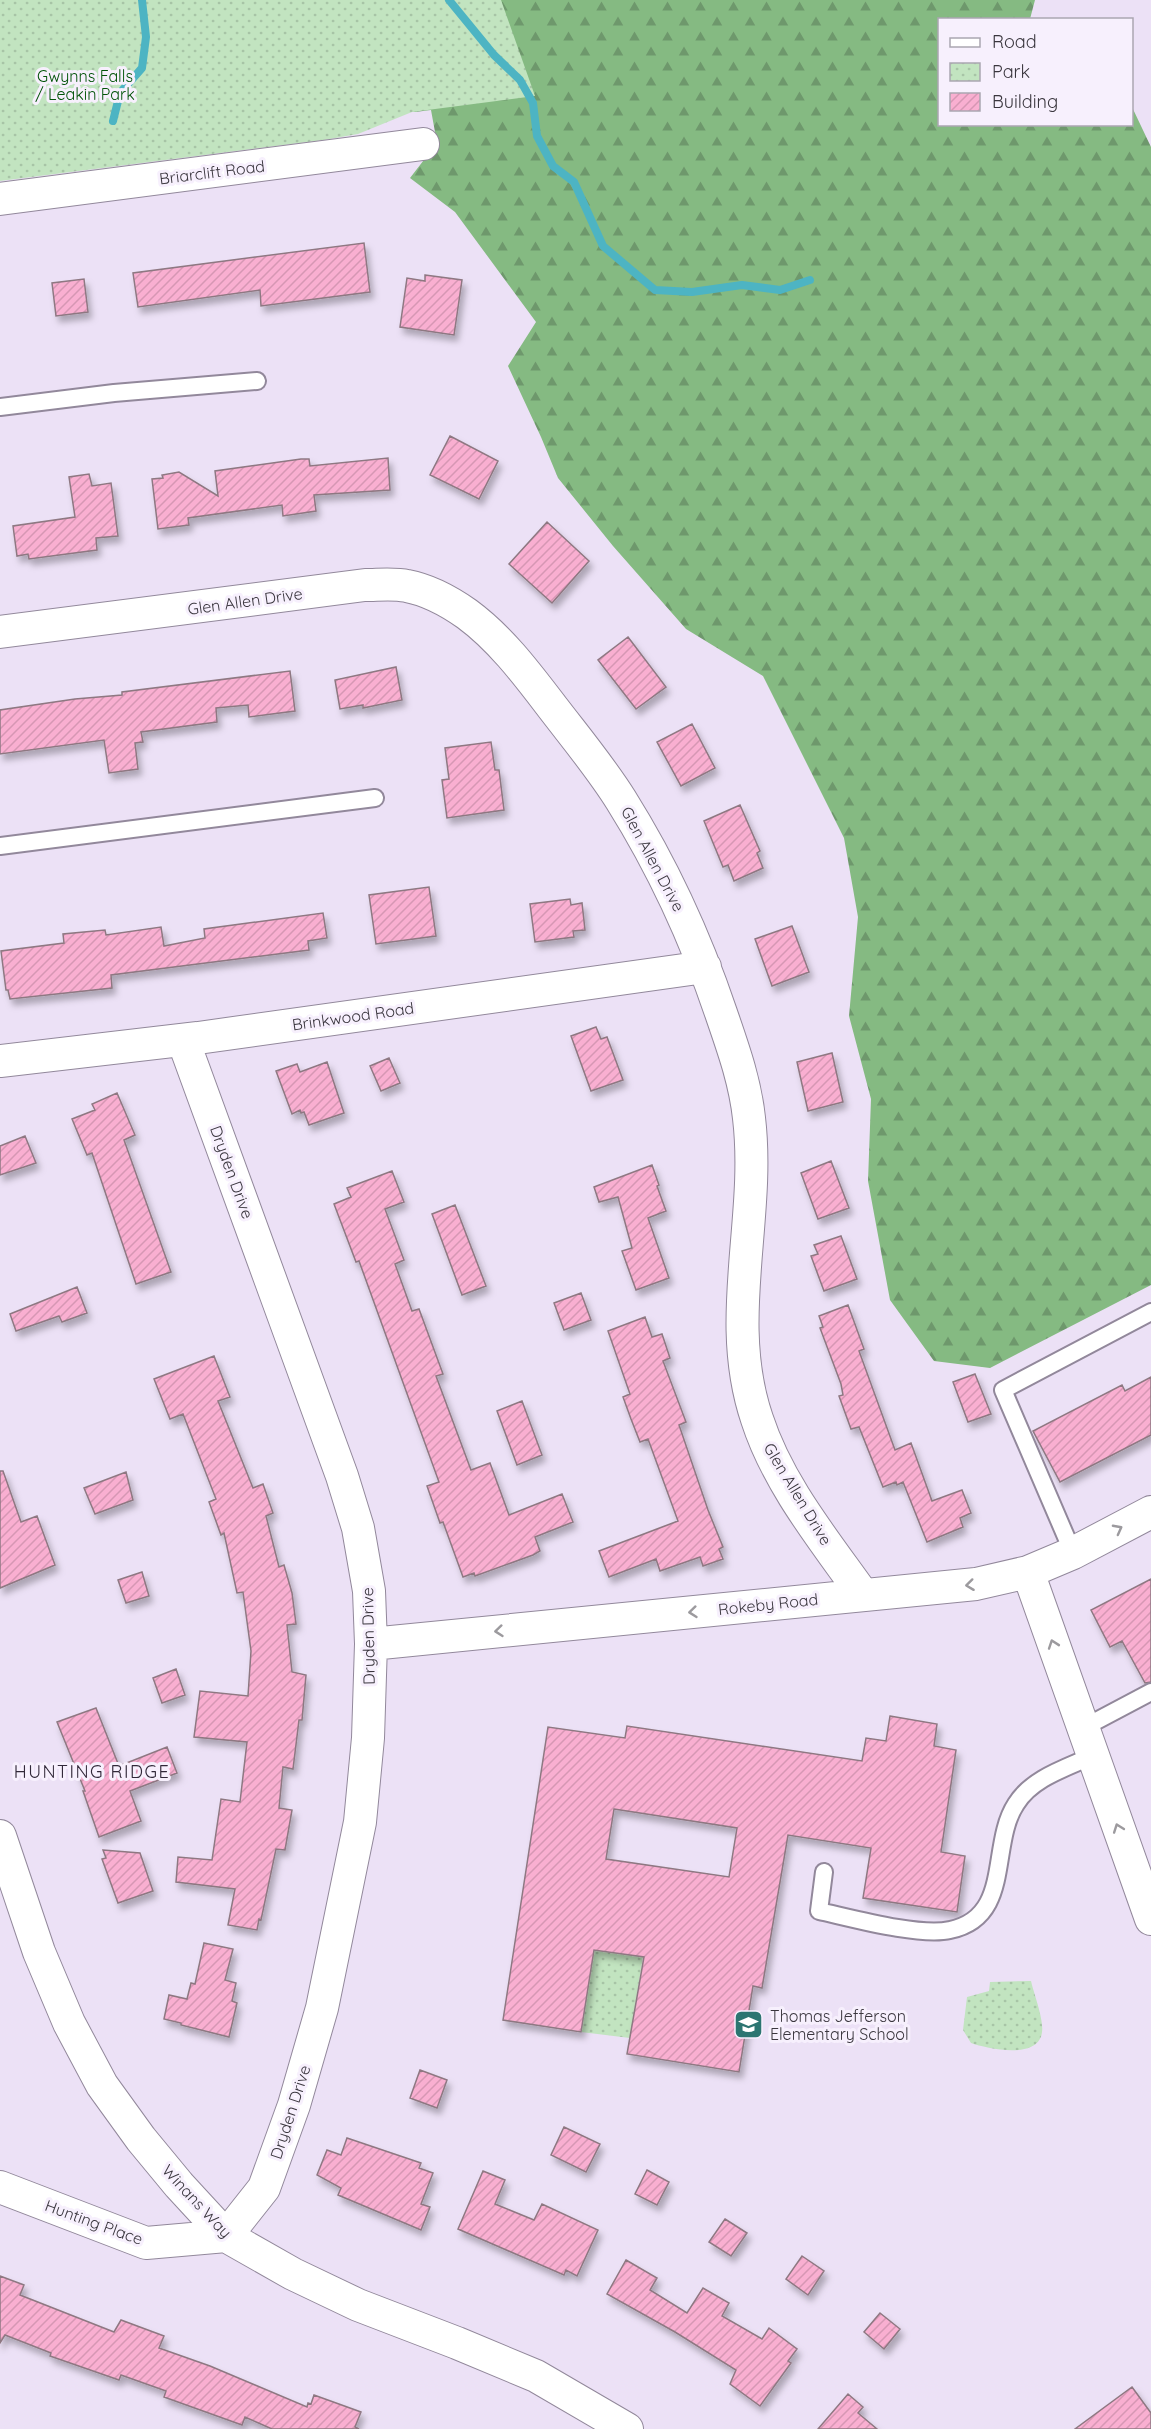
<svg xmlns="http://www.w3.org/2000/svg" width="1151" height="2429" viewBox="0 0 1151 2429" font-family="Quicksand,sans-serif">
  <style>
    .forest { fill: url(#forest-firs) }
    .park { fill: url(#park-dots) }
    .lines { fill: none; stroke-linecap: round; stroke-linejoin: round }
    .stream { stroke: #4db4c3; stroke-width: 8 }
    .building { fill: url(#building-hatch); stroke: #8e7882; stroke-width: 1.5; fill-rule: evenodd; filter: url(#shadow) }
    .lane-casing { stroke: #92889b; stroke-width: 20 }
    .street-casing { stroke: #92889b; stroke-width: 34 }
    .lane { stroke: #fff; stroke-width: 16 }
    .street { stroke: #fff; stroke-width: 32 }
    .oneway { stroke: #9c9a9e }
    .labels { text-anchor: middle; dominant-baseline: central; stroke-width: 6; stroke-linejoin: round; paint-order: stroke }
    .park-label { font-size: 16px; fill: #015307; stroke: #f7f0fd }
    .street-label { font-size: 16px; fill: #3a363e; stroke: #f7f0fd }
    .poi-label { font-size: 16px; fill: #3a363e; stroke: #f7f0fd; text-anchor: start }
    .neighbourhood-label { font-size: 18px; letter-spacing: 1.5px; fill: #312839; stroke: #f7f0fd }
  </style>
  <defs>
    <pattern id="forest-firs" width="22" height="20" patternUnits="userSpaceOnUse" patternTransform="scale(1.5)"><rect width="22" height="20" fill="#85ba82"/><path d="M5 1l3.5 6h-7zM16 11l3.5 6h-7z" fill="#6e986c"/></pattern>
    <pattern id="park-dots" width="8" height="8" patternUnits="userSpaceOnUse" patternTransform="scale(1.5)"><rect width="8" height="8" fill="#c2e4c0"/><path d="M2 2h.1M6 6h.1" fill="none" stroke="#a7c4a6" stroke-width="1.8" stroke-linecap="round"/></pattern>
    <pattern id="building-hatch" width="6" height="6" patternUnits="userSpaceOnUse" patternTransform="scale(1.5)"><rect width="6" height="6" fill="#f9afd1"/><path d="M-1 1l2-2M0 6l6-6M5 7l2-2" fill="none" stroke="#d697b4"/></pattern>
    <filter id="shadow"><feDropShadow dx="3.5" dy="6" stdDeviation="3" flood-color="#0004"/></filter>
  </defs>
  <rect width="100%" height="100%" fill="#ece1f6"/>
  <path class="forest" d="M0 0H1035L1030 19 940 20V124H1132V107L1151 147V1285L990 1368 934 1361 890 1300 868 1181 871 1099 849 1016 858 917 844 838 763 676 686 629 613 546 558 478 541 437 508 366 536 322 455 212 410 178 437 143 431 110 415 112Z"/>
  <path class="park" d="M0 0H501L535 96 412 112 358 134 324 140 0 181Z
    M594 1950 643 1957 630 2038 581 2032Z
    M1031 1981C1034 1994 1044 2020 1042 2032 1039 2060 988 2049 971 2043L963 2030 967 1997 989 1991 990 1982Z"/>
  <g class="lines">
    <path class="stream" d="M449 0 494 55 520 80 533 103 537 136 553 166 574 182 603 246 655 290 692 292 742 285 780 290 810 280
      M113 121 120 93 142 68 146 37 142 0"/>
  </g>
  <path class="building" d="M364 243 370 292 261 306 260 290 138 307 133 273Z
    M425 275 462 280 454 335 400 327 407 278 425 281Z
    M84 279 88 312 56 316 52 283Z
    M450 436 498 461 479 499 430 475Z
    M388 458 390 490 314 495 316 511 283 516 282 505 188 518 189 525 158 529 152 479 163 478 162 475 179 472 218 496 215 471 301 459H309L310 466Z
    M89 474 92 486 111 483 118 536 96 538 97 550 29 559 28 554 17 556 13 526 75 517 69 477Z
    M547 522 589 561 552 603 509 564Z
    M628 637 666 687 636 709 598 660Z
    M396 667 402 700 363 708V705L340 709 335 680Z
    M290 671 295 711 249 717 248 705 216 708 217 722 141 732 143 742 135 743 138 769 109 773 104 740 0 754V710L75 699 122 695V692Z
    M692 724 715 768 681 786 657 742Z
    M491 742 495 770H499L504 810 447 818 442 780 449 779 445 748Z
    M740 805 760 851 757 853 763 868 734 881 728 865 723 867 704 821Z
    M429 887 436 936 376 944 369 895Z
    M570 899 571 905 582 903 585 930 573 931 574 937 535 942 530 904Z
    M323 913 327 938 308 941 309 950 111 975 112 988 10 999 8 990H6L1 951 64 943 63 934 105 930 106 935 161 927 164 946 205 938 204 929Z
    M792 926 809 972 772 986 755 939Z
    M596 1027 601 1039 607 1037 623 1080 591 1091 571 1036Z
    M832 1053 843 1102 808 1111 797 1062Z
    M389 1058 400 1083 381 1091 370 1066Z
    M327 1062 344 1113 309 1125 304 1112 301 1113 300 1110 292 1114 276 1071 297 1064 300 1072Z
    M117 1093 135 1135 124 1140 171 1272 136 1284 92 1153 87 1155 72 1119 95 1110 92 1104Z
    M25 1136 36 1163 0 1175V1146Z
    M831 1161 849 1208 818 1219 801 1173Z
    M652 1165 659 1185 657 1186 666 1211 648 1218 669 1278 636 1290 622 1251 632 1248 618 1197 599 1202 594 1187Z
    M392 1171 404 1202 385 1209 404 1260 395 1264 412 1311 419 1309 443 1374 436 1376 471 1470 490 1463 509 1515 562 1494 573 1522 535 1537 540 1551 533 1555 475 1576 474 1573 463 1577 443 1522 440 1523 427 1486 439 1482 359 1261 356 1262 334 1204 351 1197 347 1188Z
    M455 1205 486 1286 462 1295 432 1214Z
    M841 1236 857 1279 824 1291 811 1256 818 1254 814 1245Z
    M77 1287 87 1313 62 1322 59 1316 16 1331 10 1314Z
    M581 1293 591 1320 564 1330 554 1303Z
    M848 1305 864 1349 859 1351 895 1450 911 1443 932 1501 962 1490 971 1513 960 1518 963 1527 927 1542 903 1482 897 1485 896 1482 883 1487 859 1427 851 1429 839 1396 843 1395 841 1384 820 1328 823 1327 819 1316Z
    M645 1317 652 1337 662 1334 670 1358 663 1361 686 1422 679 1425 708 1510 723 1547 719 1549 723 1559 703 1566 700 1557 660 1571 656 1559 609 1577 599 1551 678 1521 648 1439 640 1442 631 1419 623 1397 630 1394 608 1331Z
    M214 1356 230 1397 218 1401 253 1488 263 1484 273 1513 266 1516 279 1567 284 1565 292 1593 296 1624 287 1625 292 1672 306 1675 302 1720H299L293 1769 283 1767 279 1808 292 1810 285 1850 276 1849 261 1920 259 1919 257 1930 228 1925 235 1889 176 1882 178 1857 212 1860 221 1799 240 1802 247 1742 194 1737 200 1691 248 1696 251 1651 243 1592 237 1593 224 1533 221 1535 209 1502 216 1499 183 1414 170 1419 154 1379Z
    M975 1374 991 1414 968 1422 953 1382Z
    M1151 1377V1435L1060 1482 1033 1431 1122 1385 1125 1391Z
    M522 1401 542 1455 517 1465 497 1411Z
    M0 1471H3L21 1522 37 1516 55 1565 0 1588Z
    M126 1472 133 1500 95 1514 84 1488Z
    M142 1572 149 1596 126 1603 118 1580Z
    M1151 1579V1682L1145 1683 1122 1641 1110 1647 1091 1610Z
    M176 1669 185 1695 162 1703 153 1678Z
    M96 1708 119 1766 167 1747 177 1773 130 1791 141 1821 99 1837 83 1791H85L57 1722Z
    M890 1716 937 1724 934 1746 956 1750 941 1852 965 1856 957 1912 863 1898 871 1848 788 1835 762 1988 753 1986 739 2072 627 2054 644 1957 594 1950 581 2032 503 2020 548 1727 625 1738 627 1726 862 1761 866 1738 886 1741ZM614 1809 737 1828 729 1877 606 1859Z
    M103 1850 140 1853 153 1891 118 1903 102 1859 106 1858Z
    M204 1943 233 1949 225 1980 236 1983 232 2001 237 2003 229 2037 181 2025V2023L164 2019 169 1995 187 1999 191 1983 195 1984Z
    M420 2070 447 2080 437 2108 410 2098Z
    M564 2127 600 2144 586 2172 551 2155Z
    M347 2138 421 2163 419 2168 433 2173 421 2204 430 2207 421 2230 338 2195 341 2188 317 2175 327 2150 341 2155Z
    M647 2170 669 2182 657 2205 635 2194Z
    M483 2171 505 2180 495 2204 534 2220 542 2204 598 2230 577 2276 566 2270 564 2275 458 2229Z
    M725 2219 747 2233 731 2256 709 2242Z
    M802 2256 824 2271 808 2295 786 2279Z
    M626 2260 657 2278 650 2290 687 2313 703 2288 729 2303 722 2316 762 2339 769 2328 797 2349 788 2361 791 2363 760 2406 730 2384 736 2370 675 2332 607 2294Z
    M0 2276 24 2285 20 2295 114 2332 121 2320 164 2336 159 2348 210 2366 307 2407 308 2403 311 2404 314 2395 361 2412 355 2427 359 2429H272L245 2417 242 2425 164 2397 166 2391 121 2375 119 2380 50 2356 51 2353 5 2335 0 2343Z
    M880 2313 900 2329 884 2349 864 2332Z
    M1132 2387 1151 2413V2429H1075Z
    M848 2394 863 2407 858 2413 877 2429H818Z"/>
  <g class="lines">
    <defs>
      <path id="lane" d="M0 407 114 393 257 381
        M0 846 375 798
        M1073 1553 1003 1390 1151 1312
        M1083 1728 1151 1692
        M824 1872 819 1911C851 1918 920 1937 950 1930 1013 1917 989 1845 1016 1804 1032 1778 1066 1768 1092 1756"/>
      <path id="street" d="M0 199 423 144
        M0 632 365 585C378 585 394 583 407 586 428 590 450 602 467 614 501 639 527 674 553 708 576 738 601 768 621 800 663 867 696 939 721 1013 733 1048 745 1081 749 1118 761 1219 723 1319 757 1419 778 1484 824 1540 863 1595
        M183 1040 342 1476 358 1528 369 1591 371 1644 368 1738 360 1822 322 2008 294 2105 264 2188 226 2236
        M0 1061 198 1038 705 967
        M1028 1572 1151 1919
        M371 1644 976 1584 1028 1572 1073 1553 1151 1512
        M0 1836 39 1952 69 2023 102 2085 141 2139 179 2185 226 2236 293 2274 358 2305 457 2343 536 2376 627 2429
        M0 2187 146 2243 226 2236"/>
    </defs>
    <use href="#lane" class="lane-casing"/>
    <use href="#street" class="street-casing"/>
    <use href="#lane" class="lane"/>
    <use href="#street" class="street"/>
  </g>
  <defs><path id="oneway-chevron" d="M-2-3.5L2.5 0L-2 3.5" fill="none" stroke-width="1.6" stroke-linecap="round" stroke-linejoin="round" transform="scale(1.5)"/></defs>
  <g class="oneway">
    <use href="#oneway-chevron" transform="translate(1118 1529) rotate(-28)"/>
    <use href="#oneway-chevron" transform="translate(970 1585) rotate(173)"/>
    <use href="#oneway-chevron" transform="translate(693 1612) rotate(174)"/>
    <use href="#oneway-chevron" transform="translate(499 1631) rotate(174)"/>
    <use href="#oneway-chevron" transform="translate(1053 1644) rotate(-109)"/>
    <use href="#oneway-chevron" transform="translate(1118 1828) rotate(-110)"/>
  </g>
  <defs>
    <symbol id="school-square" viewBox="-11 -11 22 22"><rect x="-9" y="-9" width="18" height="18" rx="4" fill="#2c7571" stroke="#f7f0fd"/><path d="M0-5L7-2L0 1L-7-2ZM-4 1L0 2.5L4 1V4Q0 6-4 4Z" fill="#fff"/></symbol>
  </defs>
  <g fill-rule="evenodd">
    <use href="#school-square" x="732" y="2008" width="33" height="33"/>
  </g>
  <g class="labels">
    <g class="park-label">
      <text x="85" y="76">Gwynns Falls<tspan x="85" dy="18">/ Leakin Park</tspan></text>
    </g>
    <g class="street-label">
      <text transform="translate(212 172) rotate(-7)">Briarclift Road</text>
      <text transform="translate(245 601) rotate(-8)">Glen Allen Drive</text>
      <text transform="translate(653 859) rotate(62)">Glen Allen Drive</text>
      <text transform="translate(353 1016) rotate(-8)">Brinkwood Road</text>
      <text transform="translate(232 1172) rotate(70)">Dryden Drive</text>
      <text transform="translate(798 1494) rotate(59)">Glen Allen Drive</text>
      <text transform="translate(768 1604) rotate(-6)">Rokeby Road</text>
      <text transform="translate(368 1636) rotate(-91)">Dryden Drive</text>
      <text transform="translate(290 2112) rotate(-72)">Dryden Drive</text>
      <text transform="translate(197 2201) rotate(47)">Winans Way</text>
      <text transform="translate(94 2222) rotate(20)">Hunting Place</text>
    </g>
    <g class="poi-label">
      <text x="770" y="2016">Thomas Jefferson<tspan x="770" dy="18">Elementary School</tspan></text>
    </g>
    <g class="neighbourhood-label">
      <text x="92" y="1771">HUNTING RIDGE</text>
    </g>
  </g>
  <rect x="938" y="18" width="195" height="108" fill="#f7f0fd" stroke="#aba6b1" stroke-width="1.5"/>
  <rect x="950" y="38" width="30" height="9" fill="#ffffff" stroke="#aba6b1" stroke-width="1.5"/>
  <text x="992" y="48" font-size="18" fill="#3a363e">Road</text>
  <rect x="950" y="63" width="30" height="18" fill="url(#park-dots)" stroke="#aba6b1" stroke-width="1.5"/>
  <text x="992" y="78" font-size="18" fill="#3a363e">Park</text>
  <rect x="950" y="93" width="30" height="18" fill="url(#building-hatch)" stroke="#aba6b1" stroke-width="1.5"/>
  <text x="992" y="108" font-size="18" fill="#3a363e">Building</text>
</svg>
